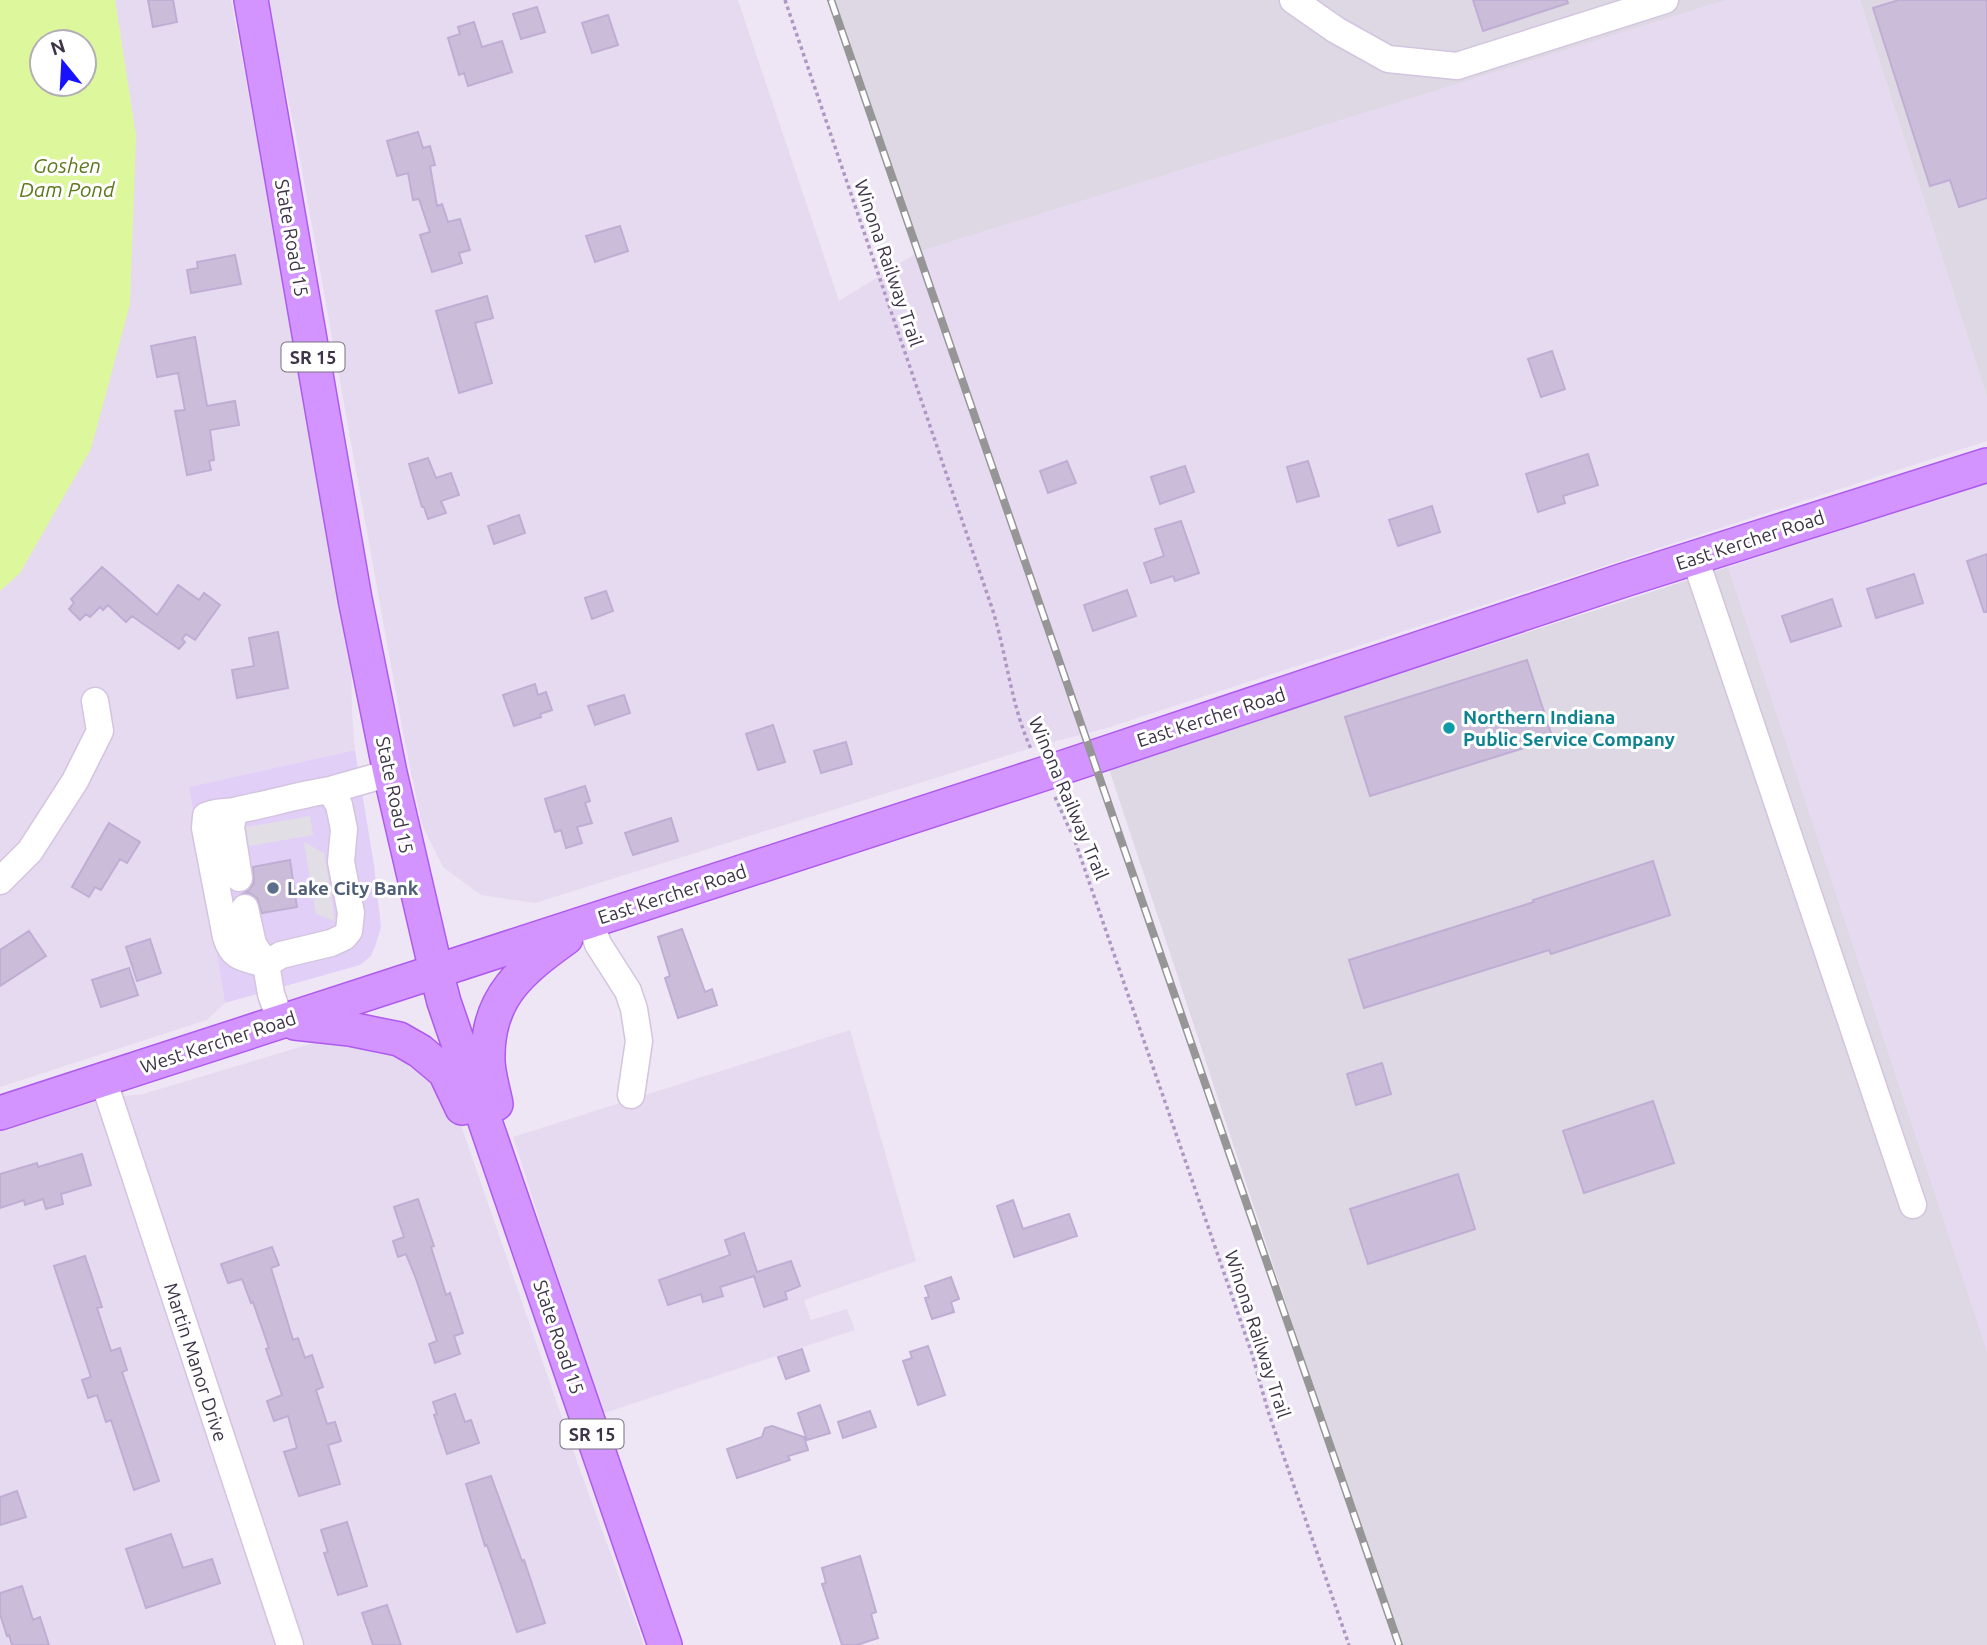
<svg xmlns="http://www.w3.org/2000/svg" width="1987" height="1645" viewBox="0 0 1987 1645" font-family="Ubuntu,sans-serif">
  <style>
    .residential { fill: #e6daf0 }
    .commercial { fill: #e2cff8 }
    .industrial { fill: #ddd8e4 }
    .parking { fill: #e1dee5 }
    .water { fill: #ddf79c; fill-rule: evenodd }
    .building { fill: #cbbdda; stroke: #bfadd3; stroke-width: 2 }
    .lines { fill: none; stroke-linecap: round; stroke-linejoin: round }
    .minor-casing { stroke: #d3c4df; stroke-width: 29 }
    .major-casing { stroke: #af5aef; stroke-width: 36 }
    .path { stroke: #af97c4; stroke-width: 3.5; stroke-dasharray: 3.5 3.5; stroke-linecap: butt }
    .minor { stroke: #fff; stroke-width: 26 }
    .major { stroke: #d394ff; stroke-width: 33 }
    .rail-casing { stroke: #969696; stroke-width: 8 }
    .rail { stroke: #fff; stroke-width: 5; stroke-dasharray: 16; stroke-linecap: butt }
    .culture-dot { fill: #0f9aa8; stroke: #fff; stroke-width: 2.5 }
    .service-dot { fill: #5c6f8a; stroke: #fff; stroke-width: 2.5 }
    .labels { text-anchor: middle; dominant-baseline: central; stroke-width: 6; stroke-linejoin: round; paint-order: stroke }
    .shield { fill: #fff; stroke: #78717f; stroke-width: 2 }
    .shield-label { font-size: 18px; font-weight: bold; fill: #3e3448 }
    .street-label { font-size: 19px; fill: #3e3448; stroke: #fff }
    .culture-label { font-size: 19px; font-weight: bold; fill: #0d838f; stroke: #fff; text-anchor: start }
    .service-label { font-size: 19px; font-weight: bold; fill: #4e5e75; stroke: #fff; text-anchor: start }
    .water-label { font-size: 21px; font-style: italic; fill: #5d791c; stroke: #fff }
  </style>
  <rect width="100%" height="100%" fill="#eee6f4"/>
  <path class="residential" d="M115 0H231L351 648 352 712 355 750 189 787 225 1003 207 1020 0 1087V591L20 573 136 136Z
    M266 0H738L839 301 918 252 1726 0H1860L1987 397V441L1107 728 1041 745 535 903 481 895 443 867 422 825 404 738 295 131Z
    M1987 483V1351L1728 567Z
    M850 1030 916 1261 804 1300 811 1320 847 1309 855 1330 595 1416 566 1330 538 1215 513 1137Z
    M330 1038 419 1061 452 1099 579 1467 644 1645H0V1128L84 1101 143 1094Z"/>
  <path class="commercial" d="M355 750 374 865 381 927 376 944 371 956 360 965 225 1003 189 787Z"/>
  <path class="industrial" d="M831 0H1726L918 252Z
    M1860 0H1987V397Z
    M1728 567 1987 1351V1645H1399L1109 769Z"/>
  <path class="parking" d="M310 816 313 835 249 846 246 827Z
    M304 842 324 853 335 921 316 914Z"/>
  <path class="water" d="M0 0H115L136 136 130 304 91 449 20 573 0 591ZM42 42H84V84H42Z"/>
  <path class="building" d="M148 0H173L177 22 153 27Z
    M1473 0H1567L1568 3 1483 31Z
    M1899 0H1987V198L1959 207 1950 180 1930 186 1873 8Z
    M537 7 545 32 521 39 513 14Z
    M608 15 618 45 592 53 582 23Z
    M474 22 482 47 502 41 512 72 468 86 464 73 459 75 448 38 460 34 458 27Z
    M418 132 423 148 430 146 435 165 430 166 437 206 442 204 448 222 460 219 470 250 459 253 462 263 432 272 420 235 430 232 419 199 413 200 408 173 397 176 387 141Z
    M620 226 628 251 595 262 586 236Z
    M235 255 241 284 191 293 187 270 198 268 197 262Z
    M487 296 493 318 475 323 492 383 459 393 436 311Z
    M195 337 207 406 235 401 239 425 210 430 214 460 209 461 211 470 187 475 175 411 185 410 178 373 157 377 151 346Z
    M1552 351 1565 389 1541 397 1528 359Z
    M1588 454 1598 485 1563 496 1565 503 1538 512 1526 474Z
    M428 458 436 478 451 473 459 495 441 501 446 513 428 519 424 507H422L409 464Z
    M1067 461 1076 483 1048 493 1040 471Z
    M1308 461 1319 496 1297 502 1287 467Z
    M1185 466 1194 492 1160 504 1151 477Z
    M1432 506 1440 532 1398 546 1389 520Z
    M519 515 525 533 494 544 488 526Z
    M1181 521 1199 573 1175 581 1173 576 1151 583 1144 563 1164 556 1155 529Z
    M1987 554V612H1984L1967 561Z
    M102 567 157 615 178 585 199 600 204 593 220 605 195 640 186 634 182 639 185 642 179 649 132 616 126 622 108 605 103 610 100 607 90 617 86 614 80 620 69 609 74 603 71 599Z
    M1914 574 1923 603 1876 618 1867 589Z
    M1127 590 1136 616 1093 631 1084 605Z
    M606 591 613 611 592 619 585 598Z
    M1832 599 1841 626 1791 642 1782 616Z
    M278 632 288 688 237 698 232 670 254 666 249 638Z
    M1527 660 1553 739 1370 796 1345 717Z
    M535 684 538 695 546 692 552 710 540 714 541 717 514 726 503 695Z
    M624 695 630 713 595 725 588 706Z
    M773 725 785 762 758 770 746 734Z
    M846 742 852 764 821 773 814 751Z
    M585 786 590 801 585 803 592 823 577 827 582 843 566 848 561 830 555 832 545 799Z
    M671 818 678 841 633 855 625 833Z
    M109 823 140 842 127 863 120 859 101 890 95 887 89 897 72 887Z
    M290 860 297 907 262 913 257 898 250 893H244L249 890 254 883 253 867Z
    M1653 861 1670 915 1551 954 1549 950 1364 1008 1349 960 1534 902 1533 900Z
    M682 929 705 992 712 989 717 1005 678 1018 665 978 670 976 658 937Z
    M29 931 46 956 0 986V950Z
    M150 939 161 973 137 981 126 947Z
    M129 968 138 995 101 1007 92 980Z
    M1382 1063 1391 1094 1356 1105 1347 1074Z
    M1653 1101 1674 1163 1584 1193 1563 1131Z
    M82 1154 91 1185 61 1194 63 1204 46 1209 43 1199 25 1205 24 1200 0 1208V1174L37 1163 38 1167Z
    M1458 1174 1475 1229 1368 1264 1350 1209Z
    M418 1199 434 1246 431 1247 446 1295 450 1293 463 1333 454 1336 460 1354 435 1363 429 1344 437 1341 415 1276 406 1254 398 1257 393 1241 404 1237 394 1207Z
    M1013 1200 1023 1229 1069 1214 1077 1236 1014 1257 997 1206Z
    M744 1233 757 1272 791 1261 800 1286 785 1292 787 1299 764 1307 754 1276 720 1287 723 1296 703 1302 701 1294 668 1305 659 1280 730 1255 725 1240Z
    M272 1247 279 1265 271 1268 293 1340 298 1338 305 1358 312 1355 323 1387 316 1390 327 1424 335 1422 341 1441 328 1445 340 1484 299 1496 284 1452 297 1448 288 1416 274 1421 267 1401 282 1395 266 1349 269 1348 253 1302 251 1303 242 1279 228 1283 221 1264Z
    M85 1256 102 1307 97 1308 111 1351 120 1348 127 1370 122 1372 159 1481 134 1490 111 1420 106 1422 97 1395 88 1398 82 1380 91 1377 54 1266Z
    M951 1277 959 1299 951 1302 954 1312 932 1319 925 1298 929 1297 925 1286Z
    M928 1346 945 1395 918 1405 903 1361 912 1358 910 1352Z
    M802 1349 809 1371 786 1379 778 1357Z
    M455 1394 465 1422 471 1420 479 1443 447 1454 434 1415 437 1414 433 1402Z
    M820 1405 830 1433 807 1440 798 1413Z
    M870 1411 876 1427 843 1438 838 1422Z
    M772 1426 804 1437 808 1450 788 1456 790 1460 737 1478 727 1449 762 1437 765 1428Z
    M491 1476 522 1561 524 1560 545 1623 517 1632 487 1545 485 1546 466 1484Z
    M17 1491 26 1517 0 1525V1497Z
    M347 1522 367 1586 338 1595 324 1553 328 1552 321 1530Z
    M171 1534 183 1568 212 1559 220 1583 146 1608 126 1549Z
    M860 1556 876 1612 871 1614 878 1638 857 1645H842L822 1584 826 1583 822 1568Z
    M22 1586 33 1620 40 1617 49 1645H12L9 1635 7 1636 0 1614V1593Z
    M387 1605 401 1645H373L362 1613Z"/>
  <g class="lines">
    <defs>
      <path id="minor" d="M1293 0 1336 30 1388 59 1457 66 1665 0
        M1695 558 1913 1205
        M330 790 339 805 344 829 341 862 351 913 349 931 344 937 331 943 281 955 266 964C245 958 233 960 226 937L205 828 206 816C216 811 226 813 238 810 269 804 298 795 330 790Z
        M330 790 390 773
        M234 811 231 827 239 878
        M0 881 30 851 75 781 100 731 95 701
        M245 908 253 944 266 964 271 994 281 1022
        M590 921 598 944 628 991 634 1009 639 1041 631 1095
        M103 1079 290 1645"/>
      <path id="major" d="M251 0 355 599 390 773 436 971 444 1002 665 1645
        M295 1023 350 1029 399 1039 420 1051 445 1072 462 1108
        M496 1104C493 1088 487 1071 488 1055 488 996 523 969 566 938
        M0 1113 1043 774 1624 580 1987 465"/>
    </defs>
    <use href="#minor" class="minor-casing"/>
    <use href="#major" class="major-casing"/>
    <path class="path" d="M785 0 993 611C1007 657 1011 705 1031 749
      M1055 797 1075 841 1252 1354 1268 1411 1349 1645"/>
    <use href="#minor" class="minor"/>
    <use href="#major" class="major"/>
    <defs>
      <path id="rail" d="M831 0 1399 1645"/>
    </defs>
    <use href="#rail" class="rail-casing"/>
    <use href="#rail" class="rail"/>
  </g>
  <circle class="culture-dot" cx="1449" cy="728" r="7"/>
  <circle class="service-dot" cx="273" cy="888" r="7"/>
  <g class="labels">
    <g class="shield">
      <rect x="281.5" y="342.5" width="63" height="29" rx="5"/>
      <rect x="560.5" y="1419.5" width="63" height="29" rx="5"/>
    </g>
    <g class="shield-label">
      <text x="313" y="357">SR 15</text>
      <text x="592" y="1434">SR 15</text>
    </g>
    <g class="street-label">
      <text transform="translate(292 238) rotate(80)">State Road 15</text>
      <text transform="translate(889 263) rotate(71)">Winona Railway Trail</text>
      <text transform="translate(1750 540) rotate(-18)">East Kercher Road</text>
      <text transform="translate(1211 717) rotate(-18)">East Kercher Road</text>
      <text transform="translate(395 795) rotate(78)">State Road 15</text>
      <text transform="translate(1069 798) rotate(67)">Winona Railway Trail</text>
      <text transform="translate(672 894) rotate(-18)">East Kercher Road</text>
      <text transform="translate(218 1042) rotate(-18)">West Kercher Road</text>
      <text transform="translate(1258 1334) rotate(72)">Winona Railway Trail</text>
      <text transform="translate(559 1337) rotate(71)">State Road 15</text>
      <text transform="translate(196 1362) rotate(72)">Martin Manor Drive</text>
    </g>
    <g class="culture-label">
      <text x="1463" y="717">Northern Indiana<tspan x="1463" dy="22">Public Service Company</tspan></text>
    </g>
    <g class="service-label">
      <text x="287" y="888">Lake City Bank</text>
    </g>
    <g class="water-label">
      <text x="67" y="165">Goshen<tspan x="67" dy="24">Dam Pond</tspan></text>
    </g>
  </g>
  <g transform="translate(63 63) rotate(342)"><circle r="33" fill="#ffffff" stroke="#b2aeb6" stroke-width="2"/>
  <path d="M0-5L12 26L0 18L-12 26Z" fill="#1812ff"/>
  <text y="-10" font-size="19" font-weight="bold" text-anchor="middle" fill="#3e3448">N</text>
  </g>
</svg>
